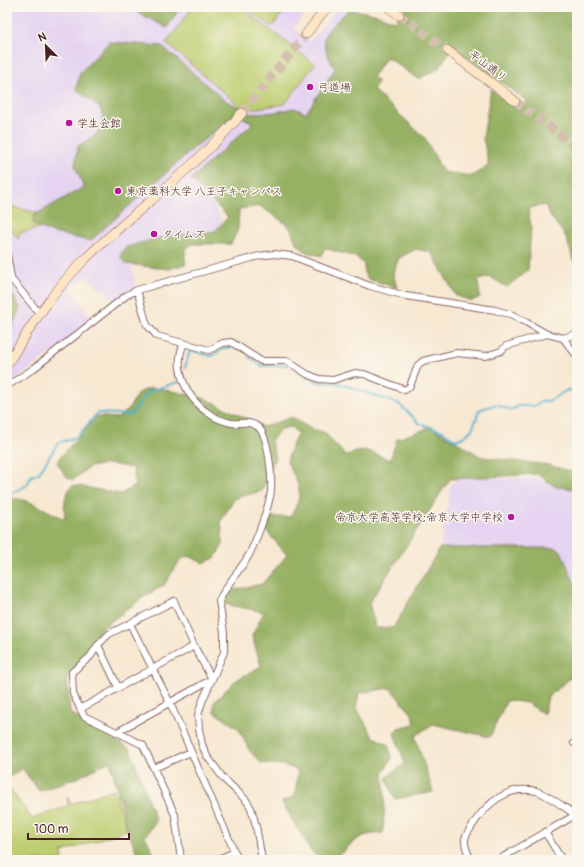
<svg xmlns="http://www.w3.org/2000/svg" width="584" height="867" viewBox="0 0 584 867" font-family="Pangolin,'Klee One',sans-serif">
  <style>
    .built { fill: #e5d3f1 }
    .green { fill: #bdce71; stroke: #84764e }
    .forest { fill: #96b163; stroke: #706847; fill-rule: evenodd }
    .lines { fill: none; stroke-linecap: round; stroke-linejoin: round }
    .stream { stroke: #4eb0cd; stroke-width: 2 }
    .secondary-tunnel { stroke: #d4c0b0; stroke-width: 9; stroke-dasharray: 9 4.5; stroke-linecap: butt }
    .street-casing { stroke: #876565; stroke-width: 8 }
    .secondary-casing { stroke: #876565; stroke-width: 10 }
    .street { stroke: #fff; stroke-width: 6 }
    .secondary { stroke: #fee5c5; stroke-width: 9 }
    .poi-dot { fill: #b5179e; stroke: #fbf7ec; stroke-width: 1.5 }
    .labels { text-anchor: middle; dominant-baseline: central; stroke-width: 3; stroke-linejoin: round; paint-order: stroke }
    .street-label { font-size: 11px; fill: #4a1f2b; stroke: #fbf7ec }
    .poi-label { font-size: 11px; fill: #4a1f2b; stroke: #fbf7ec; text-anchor: start }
  </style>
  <rect width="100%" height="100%" fill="#fbf7ec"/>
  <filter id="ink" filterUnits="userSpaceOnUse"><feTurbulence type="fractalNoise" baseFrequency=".025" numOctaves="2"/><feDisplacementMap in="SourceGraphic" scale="8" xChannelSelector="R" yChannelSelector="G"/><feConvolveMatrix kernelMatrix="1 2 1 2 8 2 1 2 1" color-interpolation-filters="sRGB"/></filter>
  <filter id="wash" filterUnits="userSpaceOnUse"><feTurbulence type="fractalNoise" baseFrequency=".012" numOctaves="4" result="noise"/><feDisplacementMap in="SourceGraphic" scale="16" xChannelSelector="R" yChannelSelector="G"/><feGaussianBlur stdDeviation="0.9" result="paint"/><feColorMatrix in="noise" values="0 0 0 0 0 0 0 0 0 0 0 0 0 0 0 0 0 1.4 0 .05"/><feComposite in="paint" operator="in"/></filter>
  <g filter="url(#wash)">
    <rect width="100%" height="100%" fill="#f7e8d1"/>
    <path class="built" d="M7 7H311L293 28 310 41 339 7H358L348 33 349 60 276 151 213 205 221 219 225 243H159L162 269 131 265 137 290 116 303 103 288 101 290 86 276 70 289 93 321 7 386Z
      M460 478H536L556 487 577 486V586L561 551 555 548H440L451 484Z"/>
    <path class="green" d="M193 7H240L315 64 285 104 244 110 166 43Z
      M244 7H287L272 27Z
      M7 203 20 209 40 213 45 227 20 233 18 239 7 224Z
      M7 785 32 819 68 806 67 797H68L71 804 114 789 127 830 62 852 63 860H11L7 855Z"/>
    <path class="forest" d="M128 7H180L167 28Z
      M407 7H577V269L565 235 550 216 545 205 528 208 531 227 528 270 507 287 490 277 478 280 480 297 472 301 456 296 431 252 416 249 399 258 393 273 397 288 368 279 364 273V265L356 257 324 248 322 256 306 252 297 244 289 226 260 206 239 209 238 229 231 244H192C184 249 184 255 186 264L169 269 126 264 120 256 126 247 163 237 215 231 228 217 191 179 253 123 236 114 195 147 90 241 54 233 34 225 33 216 84 187 75 166 78 146 97 134 103 117 100 108 76 89 80 73 109 42 162 46 223 99 251 114 277 112 294 108 306 113 335 69C315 34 324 34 350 9L378 15 395 21ZM453 47 527 101 519 110 491 89 483 138 489 165 472 176 443 172 425 138 373 90 378 82 372 77 387 57 418 79 438 69Z
      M7 286 20 308 7 337Z
      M150 388 163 389 204 398 264 427 292 417 309 428 324 432 345 455 365 450 390 460 397 439 431 427 482 457 548 465 573 472 577 470V489L556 487 537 474 450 479 369 603 376 628H393L440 548H555L561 551 577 589V672L548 697 544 714 527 703 507 700 490 737 433 724 415 736 433 792 395 799 386 778 405 763 394 733 398 728 415 724 412 714 390 688 359 693 356 707 373 737 388 744 392 758 383 773 385 794 383 833C376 834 367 834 361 837 346 845 341 860 322 860L311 851 282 802 295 796 298 770 282 765 261 763 249 750 239 729 214 712V702L235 681 261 666 252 636 264 612 224 604 228 591 262 584 287 555 264 528 270 517H290C305 493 300 487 287 462L291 447 298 434 291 427 280 429 271 441 275 458 262 491 235 498 221 521 223 545 215 558 203 563 189 556 181 559 164 585 144 597 102 628 67 678 70 713 130 749 156 821 145 836 157 860H140L128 832 110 761 77 778 39 791 22 768 7 779V500C25 494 48 513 65 519 64 506 63 495 73 485L121 494 135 486 133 468 110 464 89 467 73 480 67 477 57 463C67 445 86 435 94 416L118 418 128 410 138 393Z"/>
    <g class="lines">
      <path class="stream" d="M249 357 262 366 288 365
        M185 368 190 350 212 356 224 348 234 347
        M305 376 318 382 338 383 399 404 419 423 442 431 456 440C473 434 474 426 479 410L497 404 507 409H513L519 406H534L541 402 551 400 567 390 574 391 577 396
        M7 489 12 493 27 485 31 476 39 473 58 443 77 437 98 413 131 415 148 392 178 382"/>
    </g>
  </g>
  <g filter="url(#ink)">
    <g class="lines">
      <path class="secondary-tunnel" d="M399 15 447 50
        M515 101 577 147
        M242 113 306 34"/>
      <defs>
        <path id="street" d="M7 254 11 278
          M7 274 39 313
          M137 290 147 325 157 336 209 350 223 343 231 342 261 361H287L307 374 319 379 333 380 355 373 364 374 405 390 410 386 418 365 423 361 457 353 486 356 501 351 506 346 547 334
          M563 338 577 356
          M183 345C170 377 197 417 232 423 241 424 249 420 258 427 269 436 272 478 271 491 269 507 256 541 249 555 240 571 226 584 219 601L224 632V652L202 702 198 715 199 729 202 745 207 756 223 778 246 800 251 808 256 826 262 860
          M7 386 33 369 127 295 137 290 259 256 274 254 292 256 370 286 406 296 495 310 513 315 547 334 563 338 577 334
          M130 624 170 703 238 860
          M98 645 118 687
          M80 709 194 646
          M117 732 212 679 194 646 174 601 109 634 98 645 90 657 72 672 73 694 84 716 143 745 175 815 181 860
          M574 743 577 742
          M154 768 191 752
          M545 832 562 860
          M216 860 235 852
          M471 860C468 853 464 847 465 839 466 834 471 828 474 823 488 802 509 785 536 791 547 794 565 808 576 815
          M498 860 577 814"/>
        <path id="secondary" d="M388 7 399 15
          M306 34 327 7
          M447 50 515 101
          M7 365C30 327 51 294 82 262 134 211 195 169 242 113"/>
      </defs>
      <use href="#street" class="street-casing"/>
      <use href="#secondary" class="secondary-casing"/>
      <use href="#street" class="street"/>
      <use href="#secondary" class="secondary"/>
    </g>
  </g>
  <g class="poi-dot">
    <circle cx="310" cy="87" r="4"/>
    <circle cx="69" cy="123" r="4"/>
    <circle cx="118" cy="191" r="4"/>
    <circle cx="154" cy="234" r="4"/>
    <circle cx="511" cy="517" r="4"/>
  </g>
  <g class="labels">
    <g class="street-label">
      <text transform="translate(488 66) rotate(37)">平山通り</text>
    </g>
    <g class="poi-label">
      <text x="318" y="87">弓道場</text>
      <text x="77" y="123">学生会館</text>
      <text x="126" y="191">東京薬科大学 八王子キャンパス</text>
      <text x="162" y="234">タイムズ</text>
      <text x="503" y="517" text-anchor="end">帝京大学高等学校;帝京大学中学校</text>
    </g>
  </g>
  <rect width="584" height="867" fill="none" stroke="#fbf7ec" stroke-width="24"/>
  <g transform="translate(46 46) rotate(336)" stroke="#fbf7ec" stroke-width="3" paint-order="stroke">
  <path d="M0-3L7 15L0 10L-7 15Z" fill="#4a1f2b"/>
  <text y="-6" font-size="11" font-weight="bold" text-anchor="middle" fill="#4a1f2b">N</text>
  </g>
  <path d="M28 833v6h101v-6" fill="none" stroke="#4a1f2b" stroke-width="2"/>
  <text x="34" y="833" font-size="12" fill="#4a1f2b" stroke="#fbf7ec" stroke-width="3" paint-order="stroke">100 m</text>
</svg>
